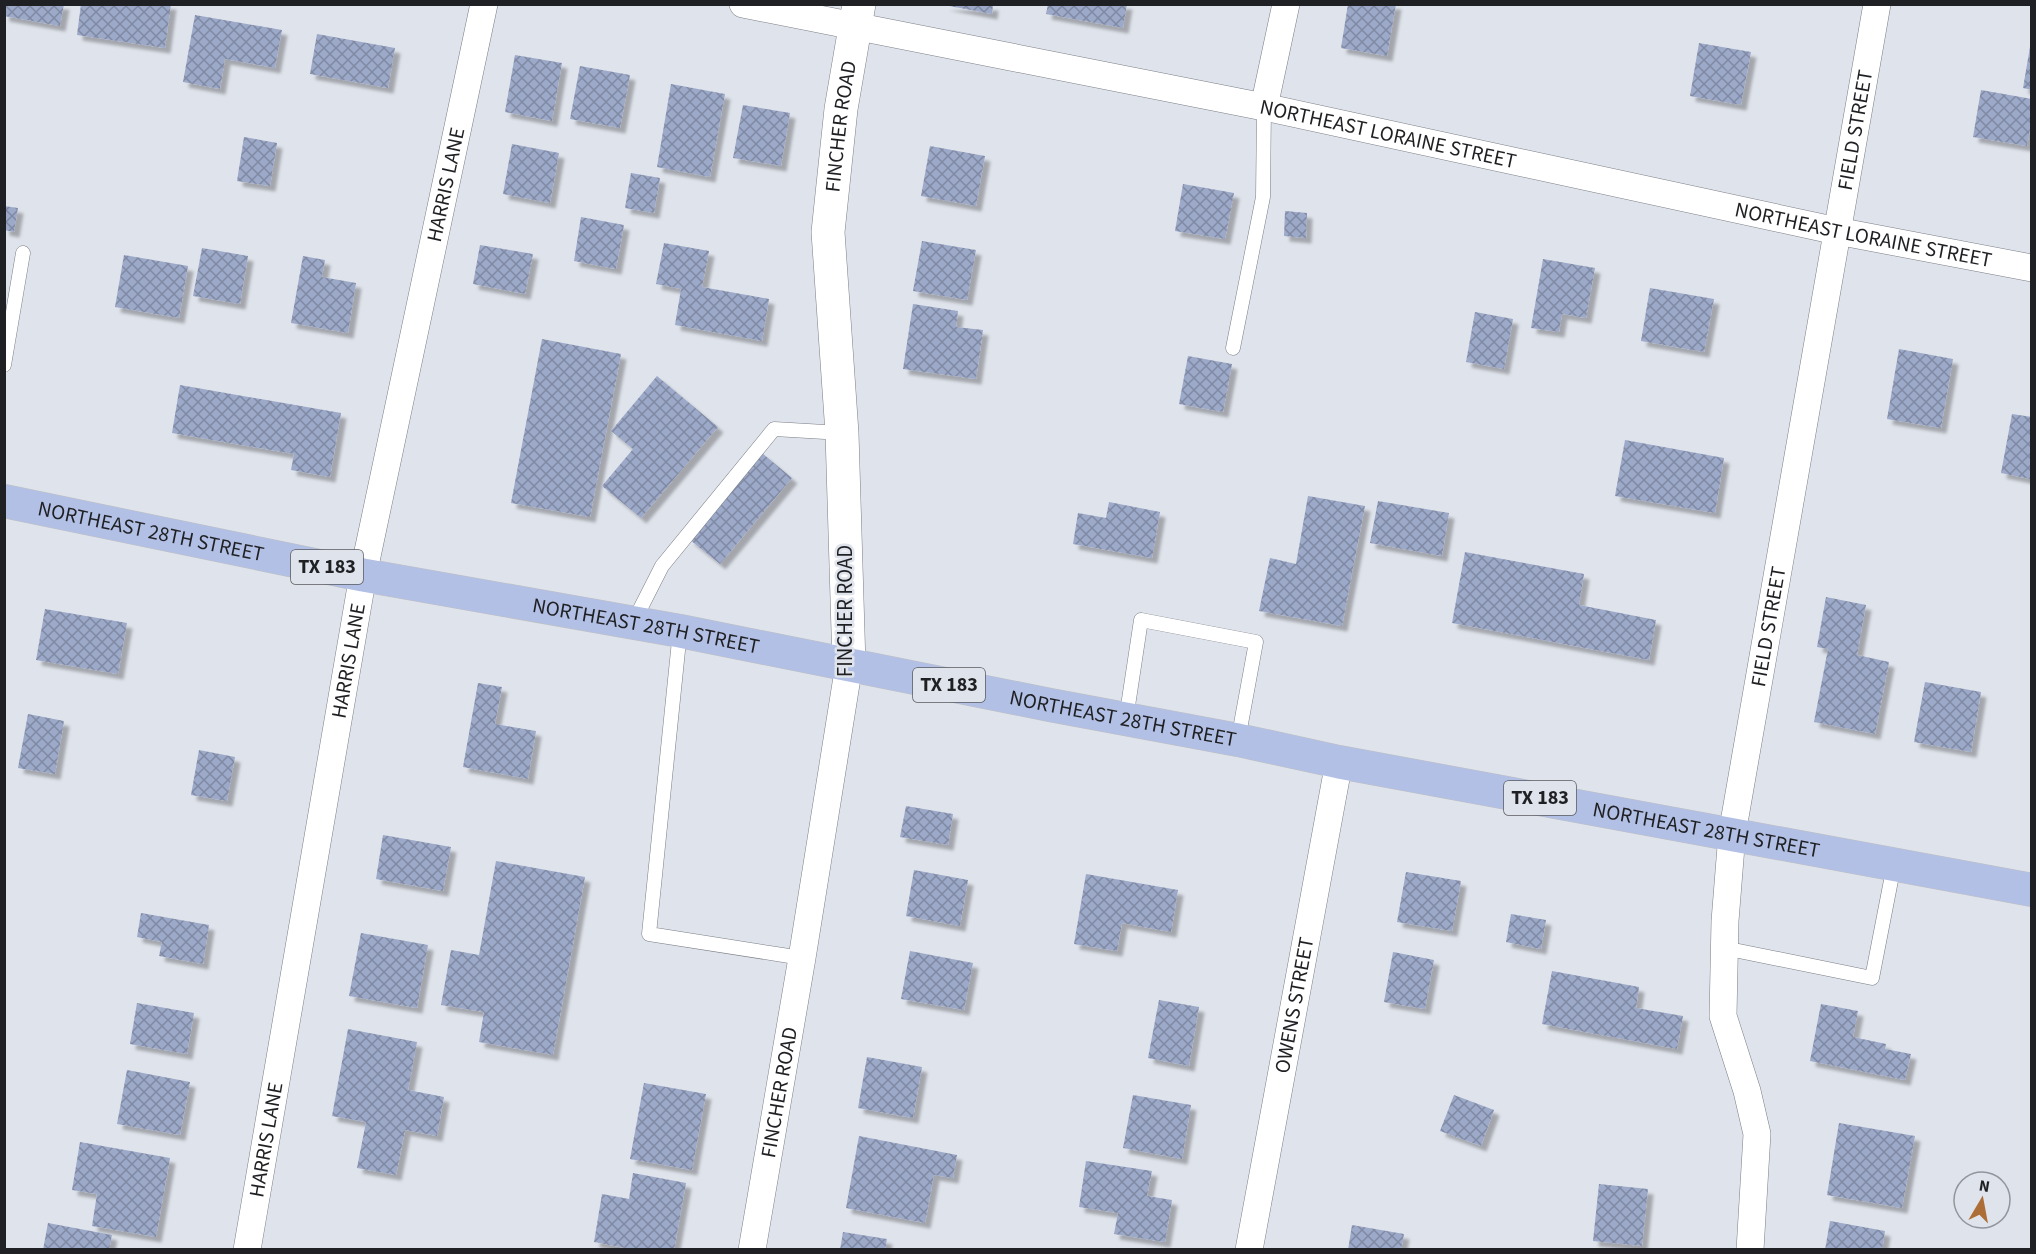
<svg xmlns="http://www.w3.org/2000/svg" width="2036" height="1254" viewBox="0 0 2036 1254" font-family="'Source Sans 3',sans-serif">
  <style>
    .building { fill: url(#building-cross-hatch); filter: url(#shadow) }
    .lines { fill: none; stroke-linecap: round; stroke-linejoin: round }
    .service-casing { stroke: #7b7e86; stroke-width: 15 }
    .minor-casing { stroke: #7b7e86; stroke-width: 28 }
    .tertiary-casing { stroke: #7b7e86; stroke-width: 34 }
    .primary-casing { stroke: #c0c1c1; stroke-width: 34 }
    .service { stroke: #fff; stroke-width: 14 }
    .minor { stroke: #fff; stroke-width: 27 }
    .tertiary { stroke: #fff; stroke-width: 33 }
    .primary { stroke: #b3c0e5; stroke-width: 33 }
    .labels { text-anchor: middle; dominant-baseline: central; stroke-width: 5; stroke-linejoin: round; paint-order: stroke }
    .shield { fill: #dfe3eb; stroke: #595a5f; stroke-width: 1.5 }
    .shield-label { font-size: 20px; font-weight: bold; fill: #1f2023 }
    .street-label { font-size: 21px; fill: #1f2023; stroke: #dfe3eb }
  </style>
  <defs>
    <pattern id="building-cross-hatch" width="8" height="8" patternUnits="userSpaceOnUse" patternTransform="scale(1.5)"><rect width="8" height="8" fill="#9ca9c9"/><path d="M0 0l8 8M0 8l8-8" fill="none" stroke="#7f89a3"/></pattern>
    <filter id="shadow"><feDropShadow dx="5.5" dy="5.5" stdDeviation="1.5" flood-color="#0004"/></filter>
  </defs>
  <rect width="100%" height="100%" fill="#dfe3eb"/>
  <path class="building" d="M4 4H64L60 26 4 16Z
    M81 4H171L165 48 77 35Z
    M1048 4H1127L1123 28 1046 14Z
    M1348 4H1396L1387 56 1341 48Z
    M944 5H993L992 14Z
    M195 15 282 30 275 68 225 59 220 89 183 82Z
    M317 34 395 48 388 88 310 74Z
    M1699 43 1751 52 1741 105 1690 96Z
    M2030 47H2032V90L2023 88Z
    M515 55 562 63 552 121 505 112Z
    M580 66 630 75 620 128 570 119Z
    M671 84 725 94 710 177 657 167Z
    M1981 90 2032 99V118L2027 146 1973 137Z
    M743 105 790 113 781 166 733 158Z
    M244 137 277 143 270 186 237 181Z
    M512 144 559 153 550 203 503 194Z
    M930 146 985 156 976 206 921 196Z
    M631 173 660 178 654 213 625 208Z
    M1183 184 1234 193 1225 239 1175 231Z
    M4 206 18 208 14 232 4 230Z
    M1285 211 1307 213 1306 238 1284 236Z
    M581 217 624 225 616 269 574 261Z
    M922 241 976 250 967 300 913 291Z
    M664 243 709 251 702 287 769 299 762 341 675 325 681 289 656 284Z
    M480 245 533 254 525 294 473 284Z
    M202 248 248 256 240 304 193 296Z
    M124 255 188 266 179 318 115 307Z
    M303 256 325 260 322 277 356 283 348 333 291 323Z
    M1543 259 1595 268 1586 318 1562 314 1559 332 1531 328Z
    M1650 288 1714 299 1704 352 1641 341Z
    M913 304 958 311 956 327 983 330 976 379 903 369Z
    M1475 312 1513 319 1504 369 1466 362Z
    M542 339 621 354 590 517 511 503Z
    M1899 349 1953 359 1941 428 1887 419Z
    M1188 356 1232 364 1223 412 1179 404Z
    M657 376 718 427 641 518 602 486 633 449 611 431Z
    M180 385 341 413 330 477 291 470 294 454 172 433Z
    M2012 414 2032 417 2030 479 2001 473Z
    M1625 440 1724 458 1715 513 1615 496Z
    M762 453 792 478 720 564 689 539Z
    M1308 496 1365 506 1342 626 1259 611 1270 558 1296 564Z
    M1378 501 1449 513 1442 556 1370 543Z
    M1109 502 1160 512 1152 558 1073 544 1078 513 1106 518Z
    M1465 552 1584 574 1579 605 1656 620 1649 660 1452 623Z
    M1826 597 1866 605 1857 655 1889 662 1875 734 1814 722 1828 649 1817 647Z
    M45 609 127 623 118 674 36 660Z
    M1925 682 1981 692 1971 752 1914 742Z
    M478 683 502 687 495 724 536 731 528 779 463 767Z
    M28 714 64 721 55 774 18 768Z
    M199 750 235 757 227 801 191 795Z
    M906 806 953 814 948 845 900 837Z
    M383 835 451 847 443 891 376 879Z
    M496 861 585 877 553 1055 479 1042 484 1012 441 1005 451 950 479 955Z
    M914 870 968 880 960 926 906 916Z
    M1406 872 1461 881 1452 931 1397 922Z
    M1086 874 1178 890 1171 932 1122 923 1117 951 1074 944Z
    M141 913 209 925 203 964 159 956 162 942 137 937Z
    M1511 914 1546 920 1541 949 1506 942Z
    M361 933 428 945 417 1008 349 996Z
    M910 951 973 963 964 1010 901 999Z
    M1393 952 1434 960 1425 1009 1384 1002Z
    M1552 971 1639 987 1636 1008 1683 1016 1677 1049 1542 1024Z
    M1159 1000 1199 1007 1189 1066 1148 1058Z
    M137 1003 194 1013 187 1054 130 1044Z
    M1821 1004 1858 1011 1853 1037 1886 1044 1885 1049 1911 1054 1905 1080 1810 1061Z
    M348 1029 417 1042 408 1090 444 1097 437 1136 405 1130 396 1175 357 1168 366 1122 332 1116Z
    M867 1057 922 1067 913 1118 858 1108Z
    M127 1070 190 1082 180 1135 117 1124Z
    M644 1083 706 1094 692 1170 630 1159Z
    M1133 1095 1191 1105 1182 1159 1123 1148Z
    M1454 1095 1494 1110 1481 1146 1440 1131Z
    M1839 1123 1915 1136 1902 1208 1827 1195Z
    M859 1136 957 1155 953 1178 934 1175 925 1223 846 1208Z
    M80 1142 170 1158 156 1237 92 1226 97 1194 72 1190Z
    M1086 1161 1152 1171 1147 1196 1172 1200 1165 1242 1114 1234 1118 1213 1079 1207Z
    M633 1173 686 1183 674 1250H636L594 1242 602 1194 629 1199Z
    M1599 1184 1648 1189 1642 1246 1593 1241Z
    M1830 1221 1885 1231 1882 1250H1825Z
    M48 1223 112 1235 109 1250H43Z
    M1352 1225 1404 1234 1401 1250H1348Z
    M843 1232 887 1239 885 1250H840Z"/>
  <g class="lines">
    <defs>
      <path id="service" d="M1233 348 1263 197 1264 107
        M4 365 23 253
        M633 623 662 566 774 429 842 433
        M680 631 649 934 802 958
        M1126 719 1141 620 1256 642 1238 740
        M1724 948 1872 978 1894 865"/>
      <g id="minor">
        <path id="s1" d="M743 4 1264 107 1837 231 2032 268"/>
        <path d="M1264 107 1286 4"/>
        <path id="s2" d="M247 1250 363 575 484 4"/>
        <path id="s3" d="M752 1250 802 958 849 665"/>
        <path id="s4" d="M1249 1250 1339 762"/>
        <path id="s5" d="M1750 1250 1757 1134 1747 1091 1723 1016 1725 921 1732 834 1877 4"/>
      </g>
      <g id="tertiary">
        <path id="s6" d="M849 665 842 433 828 232 841 109 859 4"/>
      </g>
      <g id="primary">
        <path id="s7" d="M4 501 363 575 680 631 1050 705 1238 740 1339 762 2032 890"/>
      </g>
    </defs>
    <use href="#service" class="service-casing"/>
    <use href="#minor" class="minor-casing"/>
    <use href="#tertiary" class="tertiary-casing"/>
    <use href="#primary" class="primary-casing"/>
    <use href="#service" class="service"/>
    <use href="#minor" class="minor"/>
    <use href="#tertiary" class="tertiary"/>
    <use href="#primary" class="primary"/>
  </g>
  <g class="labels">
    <g class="shield">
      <rect x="291" y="550" width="72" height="34" rx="4.5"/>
      <rect x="913" y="668" width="72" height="34" rx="4.5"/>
      <rect x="1504" y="781" width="72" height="34" rx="4.5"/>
    </g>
    <g class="shield-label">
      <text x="327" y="567">TX 183</text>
      <text x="949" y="685">TX 183</text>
      <text x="1540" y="798">TX 183</text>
    </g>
    <g class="street-label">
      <text stroke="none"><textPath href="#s6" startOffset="540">FINCHER ROAD</textPath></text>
      <text stroke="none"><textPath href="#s5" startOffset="1136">FIELD STREET</textPath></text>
      <text stroke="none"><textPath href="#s1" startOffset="658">NORTHEAST LORAINE STREET</textPath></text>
      <text stroke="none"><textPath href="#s2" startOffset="1084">HARRIS LANE</textPath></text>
      <text stroke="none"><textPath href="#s1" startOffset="1144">NORTHEAST LORAINE STREET</textPath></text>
      <text stroke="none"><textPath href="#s7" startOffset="150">NORTHEAST 28TH STREET</textPath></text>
      <text transform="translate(845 611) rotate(-90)">FINCHER ROAD</text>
      <text stroke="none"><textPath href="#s7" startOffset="654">NORTHEAST 28TH STREET</textPath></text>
      <text stroke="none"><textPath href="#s5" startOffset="632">FIELD STREET</textPath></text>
      <text stroke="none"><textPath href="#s2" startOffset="598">HARRIS LANE</textPath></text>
      <text stroke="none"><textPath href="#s7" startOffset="1140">NORTHEAST 28TH STREET</textPath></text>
      <text stroke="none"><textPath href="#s7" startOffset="1734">NORTHEAST 28TH STREET</textPath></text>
      <text stroke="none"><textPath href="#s4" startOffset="249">OWENS STREET</textPath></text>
      <text stroke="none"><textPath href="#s3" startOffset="160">FINCHER ROAD</textPath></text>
      <text stroke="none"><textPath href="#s2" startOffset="112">HARRIS LANE</textPath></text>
    </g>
  </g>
  <rect width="2036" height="1254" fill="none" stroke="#1f2023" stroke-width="12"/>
  <g transform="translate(1982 1200) rotate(10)"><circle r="28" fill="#dfe3eb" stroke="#92959b" stroke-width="1.5"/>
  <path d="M0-4.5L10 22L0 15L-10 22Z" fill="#ad6d36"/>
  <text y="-9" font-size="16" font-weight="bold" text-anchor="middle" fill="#1f2023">N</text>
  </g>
</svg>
